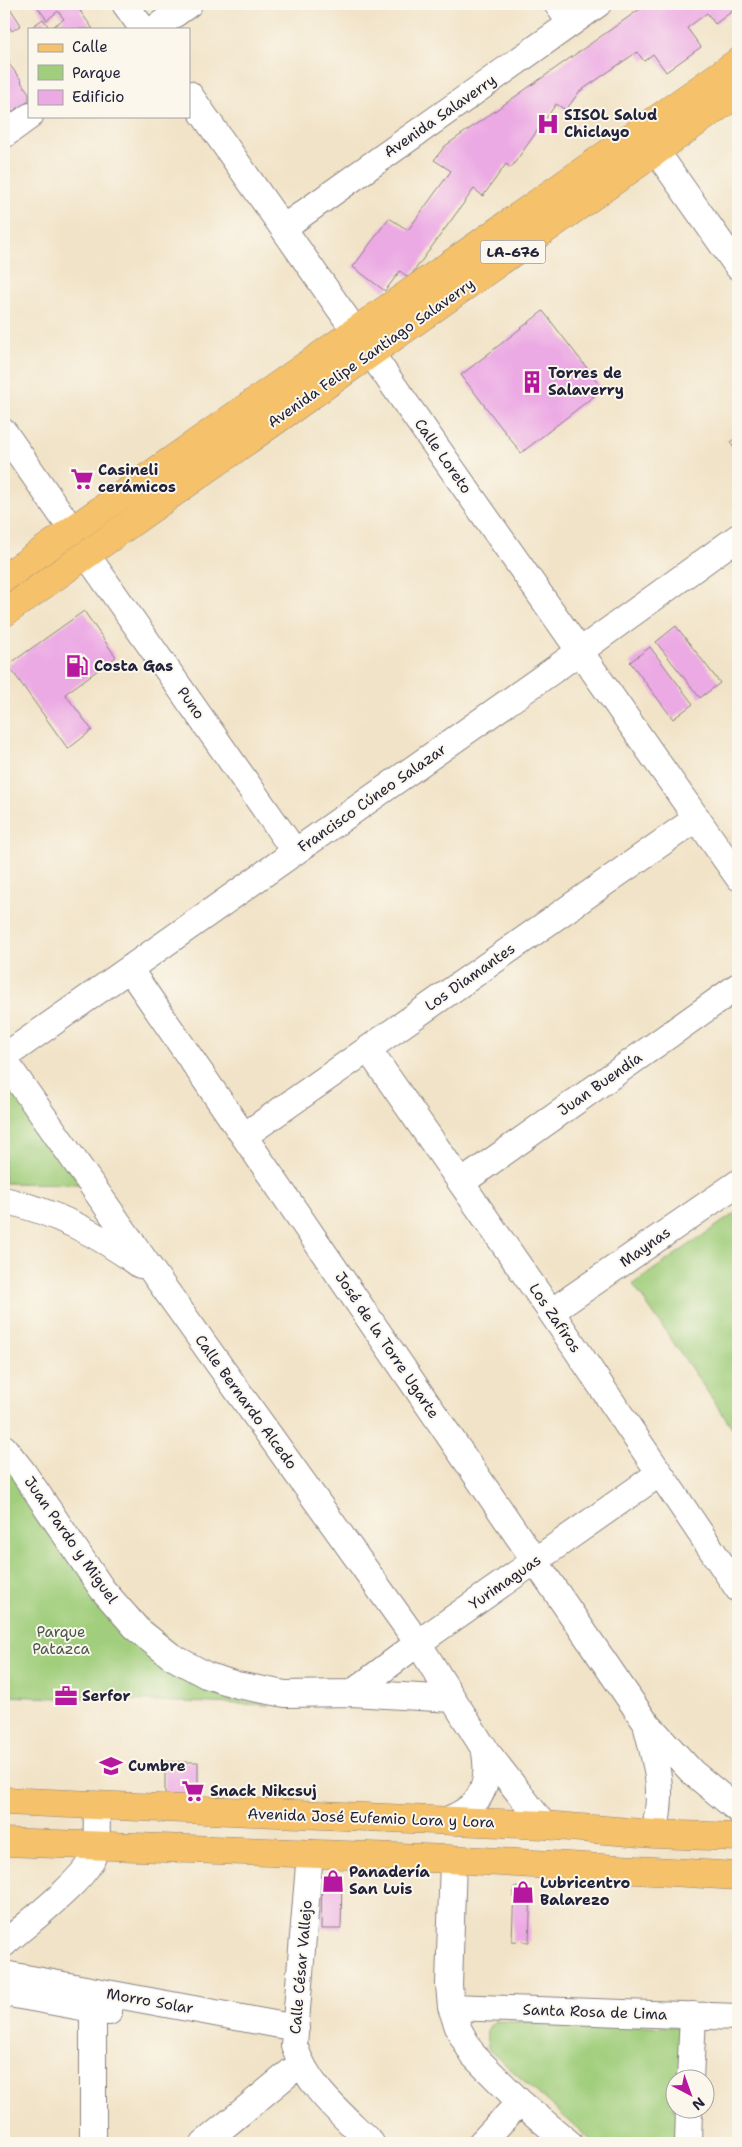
<svg xmlns="http://www.w3.org/2000/svg" width="742" height="2147" viewBox="0 0 742 2147" font-family="'Shantell Sans',sans-serif">
  <style>
    .green { fill: #a0ce7c; stroke: #61785c }
    .building { fill: #ecaae4 }
    .lines { fill: none; stroke-linecap: round; stroke-linejoin: round }
    .minor-casing { stroke: #8a8281; stroke-width: 28 }
    .major-casing { stroke: #8a8281; stroke-width: 29 }
    .minor { stroke: #fff; stroke-width: 26 }
    .major { stroke: #f5c16b; stroke-width: 28 }
    .labels { text-anchor: middle; dominant-baseline: central; stroke-width: 4; stroke-linejoin: round; paint-order: stroke }
    .shield { fill: #fbf7ec; stroke: #636270; stroke-width: 1 }
    .shield-label { font-size: 14px; font-weight: bold; fill: #22223b }
    .poi-label { font-size: 15px; font-weight: bold; fill: #22223b; stroke: #fbf7ec; text-anchor: start }
    .street-label { font-size: 15px; fill: #22223b; stroke: #fbf7ec }
    .park-label { font-size: 15px; fill: #48564e; stroke: #fbf7ec }
  </style>
  <rect width="100%" height="100%" fill="#fbf7ec"/>
  <filter id="ink" filterUnits="userSpaceOnUse"><feTurbulence type="fractalNoise" baseFrequency=".02" numOctaves="2"/><feDisplacementMap in="SourceGraphic" scale="10" xChannelSelector="R" yChannelSelector="G"/><feConvolveMatrix kernelMatrix="1 2 1 2 8 2 1 2 1" color-interpolation-filters="sRGB"/></filter>
  <filter id="wash" filterUnits="userSpaceOnUse"><feTurbulence type="fractalNoise" baseFrequency=".0096" numOctaves="4" result="noise"/><feDisplacementMap in="SourceGraphic" scale="20" xChannelSelector="R" yChannelSelector="G"/><feGaussianBlur stdDeviation="1.12" result="paint"/><feColorMatrix in="noise" values="0 0 0 0 0 0 0 0 0 0 0 0 0 0 0 0 0 1.4 0 .05"/><feComposite in="paint" operator="in"/></filter>
  <g filter="url(#wash)">
    <rect width="100%" height="100%" fill="#f1e3c7"/>
    <path class="green" d="M4 1079 81 1184 4 1183Z
      M738 1211V1436L633 1284Z
      M4 1462 65 1548 229 1693 270 1705 4 1696Z
      M495 2021 676 2027 685 2039 684 2079 674 2080V2110H683L681 2143H594L489 2050C486 2038 484 2029 495 2021Z"/>
    <g id="blocks">
      <path class="building" d="M37 4H81L85 8 80 11 93 29H56L54 26 64 19 58 11 47 20 36 5Z
        M647 4H738V7L715 24 707 13 687 28 701 47 666 72 653 54 644 61 637 52 579 92 566 110 556 104 511 168 506 164 483 196 474 189 409 278 400 271 385 291 353 267 389 218 408 230 451 171 434 160 445 146Z
        M10 8 21 25 12 31 4 18V13Z
        M43 19 50 29H36L33 26Z
        M5 56 10 61 4 67V57Z
        M9 64 22 81 21 82 29 93V101L9 114 4 106V79L7 76 4 69Z
        M543 311 603 389 521 453 461 375Z
        M738 436V454L730 442Z
        M84 611 116 657 65 694 92 730 68 749 8 665Z
        M676 626 720 683 700 698 656 642Z
        M650 647 693 704 673 719 630 662Z
        M165 1762H198V1796L165 1795Z
        M738 1777V1793L730 1789Z
        M322 1876H342L341 1929H321Z
        M514 1887 531 1888 529 1942 512 1941Z"/>
    </g>
  </g>
  <g filter="url(#ink)">
    <use href="#blocks" fill-opacity="0" stroke="#8a8281" stroke-width="1"/>
    <g class="lines">
      <defs>
        <path id="minor" d="M125 4 143 29
          M557 4 571 23
          M154 29 189 4
          M189 94 738 877
          M4 135 30 116
          M656 151 738 267
          M283 228 598 4
          M4 432 72 530
          M86 554 295 852
          M130 970 644 1720 692 1772 738 1810
          M368 1049 551 1312 738 1589
          M4 1057 579 652 738 537
          M4 1060 157 1278 418 1643 483 1747 544 1825
          M244 1136 697 818
          M461 1183 738 986
          M4 1200C54 1212 99 1234 140 1265
          M551 1312 738 1183
          M4 1448 23 1472 102 1589 138 1630 171 1656 206 1675 237 1685 285 1694 352 1693 453 1699
          M352 1693 418 1643 660 1473
          M647 1728C658 1770 664 1790 654 1834
          M443 1821C481 1809 492 1785 484 1747
          M310 1853 294 2045C308 2088 340 2112 371 2143
          M453 1860 449 1985 451 2007 459 2030 473 2055 520 2102 569 2143
          M4 1944C25 1925 81 1883 92 1859 99 1843 96 1823 97 1806
          M4 1974 296 2028
          M93 1991V2143
          M4 1993 109 2012
          M451 2007 738 2017
          M690 2080 693 2015
          M204 2143 300 2064
          M481 2143 520 2102
          M688 2143 689 2110"/>
        <path id="major" d="M4 578 738 62
          M4 613 738 93
          M4 1801 544 1825 654 1834 738 1837
          M4 1842 449 1859 738 1876"/>
      </defs>
      <use href="#minor" class="minor-casing"/>
      <use href="#major" class="major-casing"/>
      <use href="#minor" class="minor"/>
      <use href="#major" class="major"/>
    </g>
  </g>
  <defs>
    <symbol id="hospital-bare" viewBox="-9 -9 18 18"><path d="M-5-5h3v3.5h4V-5h3V5h-3V1.5h-4V5h-3Z" fill="#b5179e" stroke="#fbf7ec" stroke-width="2.5" paint-order="stroke"/></symbol>
    <symbol id="building-bare" viewBox="-9 -9 18 18"><path d="M-4-6H4V6H1V3H-1V6H-4ZM-2.5-4.3h1.7v1.8h-1.7ZM.8-4.3h1.7v1.8H.8ZM-2.5-1h1.7V.8h-1.7ZM.8-1h1.7V.8H.8Z" fill="#b5179e" stroke="#fbf7ec" stroke-width="2.5" paint-order="stroke"/></symbol>
    <symbol id="supermarket-bare" viewBox="-9 -9 18 18"><path d="M-6-5.5h2.5l.6 2H6L4.5 2H-2.5L-4.4-4H-6ZM-1.5 3.2a1.3 1.3 0 1 0 .1 0ZM3 3.2a1.3 1.3 0 1 0 .1 0Z" fill="#b5179e" stroke="#fbf7ec" stroke-width="2.5" paint-order="stroke"/></symbol>
    <symbol id="fuel-bare" viewBox="-9 -9 18 18"><path d="M-5.5-6h7V0h2V4h1.3V-2.5L3-4.5l.8-.8L6-3V5H2.5V1h-1V6h-7ZM-4.2-4.7v3.2H.2V-4.7Z" fill="#b5179e" stroke="#fbf7ec" stroke-width="2.5" paint-order="stroke"/></symbol>
    <symbol id="office-bare" viewBox="-9 -9 18 18"><path d="M-6-3h4V-5.5h4V-3h4V5H-6ZM-1-4.5V-3h2v-1.5ZM-6 0V1H6V0Z" fill="#b5179e" stroke="#fbf7ec" stroke-width="2.5" paint-order="stroke"/></symbol>
    <symbol id="school-bare" viewBox="-9 -9 18 18"><path d="M0-5L7-2L0 1L-7-2ZM-4 1L0 2.5L4 1V4Q0 6-4 4Z" fill="#b5179e" stroke="#fbf7ec" stroke-width="2.5" paint-order="stroke"/></symbol>
    <symbol id="shop-bare" viewBox="-9 -9 18 18"><path d="M-5-2.5h2.3a2.7 3.5 0 0 1 5.4 0H5L5.5 6h-11ZM-1.5-2.5h3a1.5 2.3 0 0 0-3 0Z" fill="#b5179e" stroke="#fbf7ec" stroke-width="2.5" paint-order="stroke"/></symbol>
  </defs>
  <g fill-rule="evenodd">
    <use href="#hospital-bare" x="532" y="108" width="32" height="32"/>
    <use href="#building-bare" x="516" y="366" width="32" height="32"/>
    <use href="#supermarket-bare" x="66" y="463" width="32" height="32"/>
    <use href="#fuel-bare" x="61" y="650" width="32" height="32"/>
    <use href="#office-bare" x="50" y="1680" width="32" height="32"/>
    <use href="#school-bare" x="95" y="1750" width="32" height="32"/>
    <use href="#supermarket-bare" x="177" y="1775" width="32" height="32"/>
    <use href="#shop-bare" x="317" y="1865" width="32" height="32"/>
    <use href="#shop-bare" x="507" y="1876" width="32" height="32"/>
  </g>
  <g class="labels">
    <rect class="shield" x="480.5" y="240.5" width="65" height="23" rx="4"/>
    <g class="shield-label">
      <text x="513" y="252">LA-676</text>
    </g>
    <g class="poi-label">
      <text x="564" y="115">SISOL Salud<tspan x="564" dy="17">Chiclayo</tspan></text>
      <text x="548" y="373">Torres de<tspan x="548" dy="17">Salaverry</tspan></text>
      <text x="98" y="470">Casineli<tspan x="98" dy="17">cerámicos</tspan></text>
      <text x="94" y="666">Costa Gas</text>
      <text x="82" y="1696">Serfor</text>
      <text x="128" y="1766">Cumbre</text>
      <text x="210" y="1791">Snack Nikcsuj</text>
      <text x="349" y="1872">Panadería<tspan x="349" dy="17">San Luis</tspan></text>
      <text x="540" y="1883">Lubricentro<tspan x="540" dy="17">Balarezo</tspan></text>
    </g>
    <g class="street-label">
      <text transform="translate(440 116) rotate(-35)">Avenida Salaverry</text>
      <text transform="translate(371 353) rotate(-35)">Avenida Felipe Santiago Salaverry</text>
      <text transform="translate(443 456) rotate(55)">Calle Loreto</text>
      <text transform="translate(191 703) rotate(55)">Puno</text>
      <text transform="translate(372 798) rotate(-35)">Francisco Cúneo Salazar</text>
      <text transform="translate(470 977) rotate(-35)">Los Diamantes</text>
      <text transform="translate(600 1084) rotate(-35)">Juan Buendía</text>
      <text transform="translate(645 1247) rotate(-35)">Maynas</text>
      <text transform="translate(555 1318) rotate(56)">Los Zafiros</text>
      <text transform="translate(387 1345) rotate(56)">José de la Torre Ugarte</text>
      <text transform="translate(246 1402) rotate(54)">Calle Bernardo Alcedo</text>
      <text transform="translate(71 1540) rotate(55)">Juan Pardo y Miguel</text>
      <text transform="translate(505 1582) rotate(-35)">Yurimaguas</text>
      <text transform="translate(371 1818) rotate(2)">Avenida José Eufemio Lora y Lora</text>
      <text transform="translate(301 1967) rotate(-85)">Calle César Vallejo</text>
      <text transform="translate(150 2001) rotate(10)">Morro Solar</text>
      <text transform="translate(595 2012) rotate(2)">Santa Rosa de Lima</text>
    </g>
    <g class="park-label">
      <text x="61" y="1632">Parque<tspan x="61" dy="17">Patazca</tspan></text>
    </g>
  </g>
  <rect width="742" height="2147" fill="none" stroke="#fbf7ec" stroke-width="20"/>
  <rect x="28" y="28" width="162" height="90" fill="#fbf7ec" stroke="#a4a2a5"/>
  <rect x="38" y="44" width="25" height="8" fill="#f5c16b" stroke="#a4a2a5"/>
  <text x="72" y="52" font-size="15" fill="#22223b">Calle</text>
  <rect x="38" y="65" width="25" height="15" fill="#a0ce7c" stroke="#a4a2a5"/>
  <text x="72" y="78" font-size="15" fill="#22223b">Parque</text>
  <rect x="38" y="90" width="25" height="15" fill="#ecaae4" stroke="#a4a2a5"/>
  <text x="72" y="102" font-size="15" fill="#22223b">Edificio</text>
  <g transform="translate(690 2094) rotate(139)"><circle r="24" fill="#fbf7ec" stroke="#a4a2a5"/>
  <path d="M0-4L9 19L0 12L-9 19Z" fill="#b5179e"/>
  <text y="-8" font-size="14" font-weight="bold" text-anchor="middle" fill="#22223b">N</text>
  </g>
</svg>
